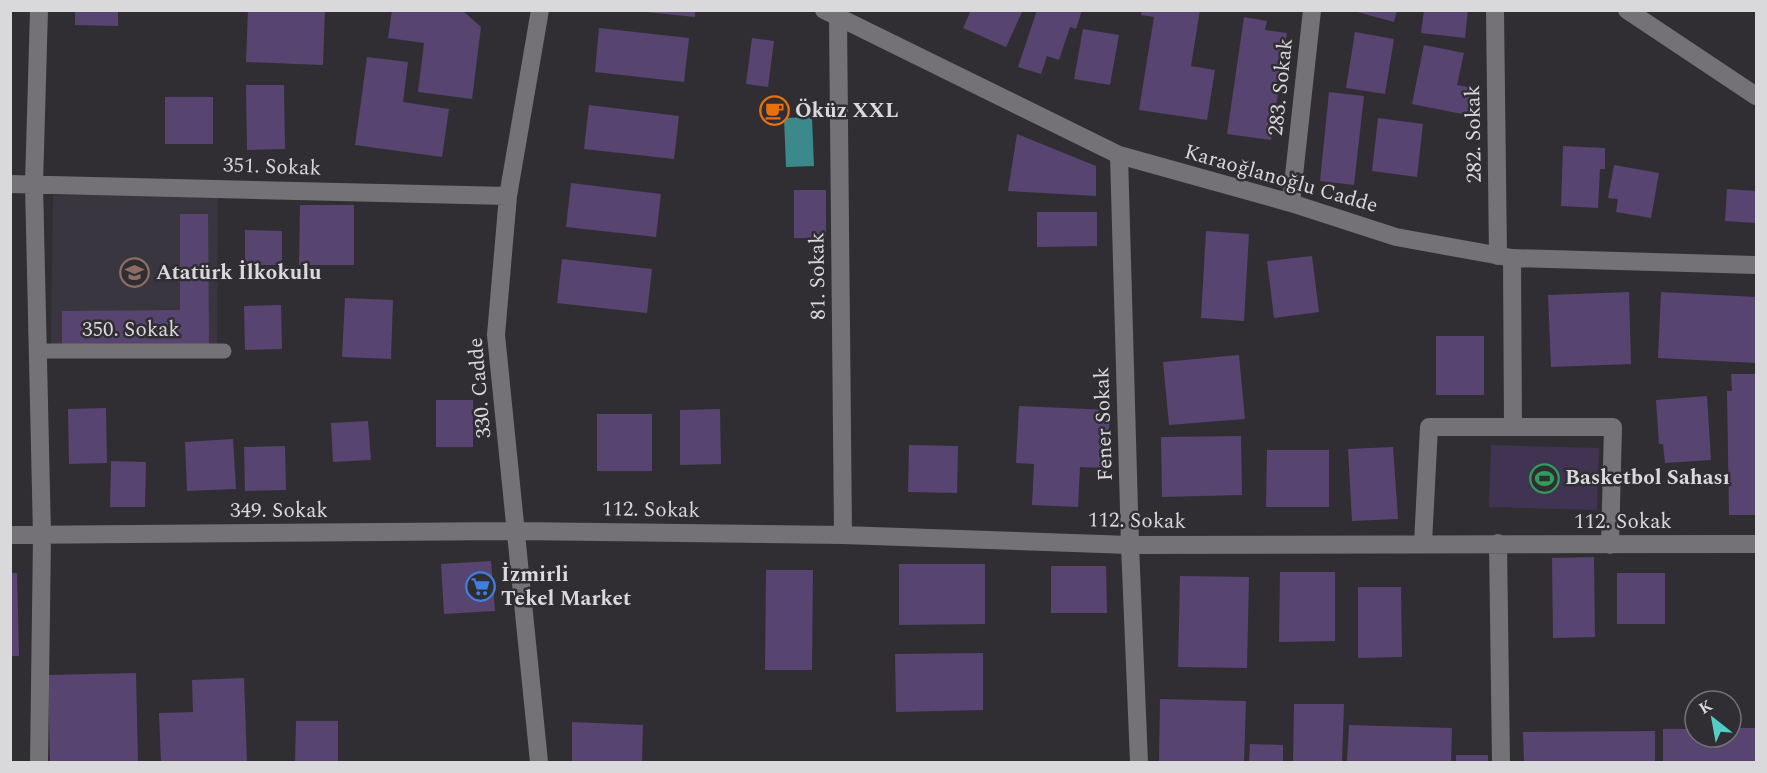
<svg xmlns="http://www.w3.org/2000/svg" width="1767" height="773" viewBox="0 0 1767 773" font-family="Spectral,serif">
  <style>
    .built { fill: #3a3640 }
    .green { fill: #413452 }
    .water { fill: #3c898b }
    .building { fill: #574470 }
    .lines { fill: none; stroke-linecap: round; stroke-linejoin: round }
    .lane { stroke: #747277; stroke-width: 15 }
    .street { stroke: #747277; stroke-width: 18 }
    .labels { text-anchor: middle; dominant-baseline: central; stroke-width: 5; stroke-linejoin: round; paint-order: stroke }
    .street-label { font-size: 21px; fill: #d9d8db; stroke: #302e33 }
    .poi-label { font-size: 21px; font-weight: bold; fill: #d9d8db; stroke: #302e33; text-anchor: start }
  </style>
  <rect width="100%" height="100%" fill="#302e33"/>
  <path class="built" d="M53 195 218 196 217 352 51 351Z"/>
  <path class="green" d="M1491 445 1599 448 1597 510 1489 507Z"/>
  <path class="water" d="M812 117 814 166 786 167 784 118Z"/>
  <path class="building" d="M75 10H118V26L75 25Z
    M248 10H325L323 65 246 62Z
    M392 10H462L481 27 472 99 418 92 424 43 388 38Z
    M646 10H695V17L646 12Z
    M971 10H1023L1006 47 963 28Z
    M1037 10H1082L1076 29 1070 27 1059 60 1047 56 1041 74 1018 67Z
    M1142 10H1200L1191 66 1215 70 1207 120 1139 110 1154 17 1141 15Z
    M1350 10H1397L1394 22Z
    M1424 10H1468L1465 38 1421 33Z
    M1244 17 1267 21 1265 30 1287 33 1271 140 1227 134Z
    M599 28 689 38 684 82 595 72Z
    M1083 29 1119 35 1110 85 1074 79Z
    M1355 32 1394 39 1385 94 1346 88Z
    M752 38 774 41 768 87 746 84Z
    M1424 45 1464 53 1457 85 1473 88 1467 115 1412 104Z
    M367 57 408 62 403 102 449 109 442 157 355 145Z
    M246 85H284L285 149 247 150Z
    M1329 92 1364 96 1354 185 1320 181Z
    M165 97H213V144H165Z
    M589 105 679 116 674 159 584 149Z
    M1378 118 1423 124 1417 177 1372 171Z
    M1017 134 1096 166V196L1008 191Z
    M1563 146 1605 148V169H1600L1598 208 1561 206Z
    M1614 165 1659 173 1651 218 1616 212 1618 199 1608 198Z
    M571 183 661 194 656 237 566 227Z
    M1727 189 1756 191V223L1725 221Z
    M794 190H826V238H794Z
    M300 205H354V265H299Z
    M1037 212H1097V246L1037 247Z
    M180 214H208L209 345 62 346V311L180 310Z
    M245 230 282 231V265H245Z
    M1206 231 1249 234 1244 321 1201 318Z
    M1312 256 1319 312 1274 318 1267 261Z
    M562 259 652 269 647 313 557 303Z
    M1629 292 1631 364 1551 367 1548 295Z
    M1661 292 1756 297V363L1658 358Z
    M345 298 393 300 391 359 342 357Z
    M281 305 282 349 245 350 244 306Z
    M1436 336H1484V395H1436Z
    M1239 355 1245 419 1169 425 1163 362Z
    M1731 374H1756V515H1729L1727 391H1732Z
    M1707 396 1711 460 1665 463 1663 444H1659L1656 400Z
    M436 400H473V447H436Z
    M1019 406 1110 410 1107 468 1080 467 1078 507 1032 505 1034 464 1016 463Z
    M106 408 107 463 69 464 68 409Z
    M720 409 721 464 680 465V410Z
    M597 414H652V471H597Z
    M368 421 371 460 333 462 331 423Z
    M1241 436 1242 495 1162 497 1161 437Z
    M233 439 236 489 187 491 185 442Z
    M909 445 958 446 957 493 908 492Z
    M285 446 286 490 245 491 244 447Z
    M1393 447 1398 519 1352 521 1348 449Z
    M1267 450H1329V507H1266Z
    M111 461 146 462 145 507H110Z
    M1594 557 1595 637 1553 638 1552 558Z
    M491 561 495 611 444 614 441 564Z
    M899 564H985V624L899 625Z
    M1051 566H1106L1107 613H1051Z
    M766 570H813L812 670H765Z
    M1280 572H1335V641L1279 642Z
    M10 573H17L19 656H10Z
    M1617 573H1665V624H1617Z
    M1180 576 1249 577 1247 668 1178 667Z
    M1358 587H1401L1402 657 1358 658Z
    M983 653V710L896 712 895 654Z
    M136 673 138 762H50L48 675Z
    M244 678 247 762H161L159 713 193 712 192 680Z
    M1160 699 1246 701 1244 762H1159Z
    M1294 704H1344L1342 762H1293Z
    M296 721H338V762H295Z
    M572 722 643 725 642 762H572Z
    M1349 725 1452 728 1451 762H1347Z
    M1731 728H1756V762H1663V729H1695V737H1731Z
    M1655 731V762H1524L1523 732Z
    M1250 744 1283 745V762H1249Z
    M1456 755H1488V762H1456Z"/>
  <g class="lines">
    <path class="lane" d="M38 351H224"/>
    <path class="street" d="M824 10 1119 155 1291 203 1396 237 1512 258 1756 265
      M1495 10 1498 256
      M1627 10 1756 96
      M838 17 843 535
      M1119 155 1130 545 1139 762
      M10 184 508 196
      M1291 203 1312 10
      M1512 258 1513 427
      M10 535 517 531 843 535 1130 545 1756 544
      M1423 543 1429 427H1613L1610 545
      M1498 543 1501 762
      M39 762 42 535 34 184 39 10
      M539 762 496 335 508 196 540 10"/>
  </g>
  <defs>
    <symbol id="cafe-ring" viewBox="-11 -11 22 22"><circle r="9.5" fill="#302e33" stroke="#e8710a" stroke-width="1.5"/><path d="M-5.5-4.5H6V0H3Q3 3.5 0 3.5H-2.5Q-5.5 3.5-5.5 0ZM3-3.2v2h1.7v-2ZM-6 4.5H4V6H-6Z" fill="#e8710a"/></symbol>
    <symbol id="school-ring" viewBox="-11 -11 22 22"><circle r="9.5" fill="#302e33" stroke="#8d6e63" stroke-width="1.5"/><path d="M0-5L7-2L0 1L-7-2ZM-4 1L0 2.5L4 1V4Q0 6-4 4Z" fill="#8d6e63"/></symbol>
    <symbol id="stadium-ring" viewBox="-11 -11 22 22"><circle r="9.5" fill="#302e33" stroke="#2e9e5b" stroke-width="1.5"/><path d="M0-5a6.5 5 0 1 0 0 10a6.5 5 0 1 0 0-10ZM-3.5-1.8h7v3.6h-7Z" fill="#2e9e5b"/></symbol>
    <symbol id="supermarket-ring" viewBox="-11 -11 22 22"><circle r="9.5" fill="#302e33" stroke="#3f7fe0" stroke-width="1.5"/><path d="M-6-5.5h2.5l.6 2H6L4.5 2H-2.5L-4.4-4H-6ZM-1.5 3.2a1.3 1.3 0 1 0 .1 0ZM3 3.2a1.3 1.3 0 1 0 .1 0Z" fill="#3f7fe0"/></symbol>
  </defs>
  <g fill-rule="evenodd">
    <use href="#cafe-ring" x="758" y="94" width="33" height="33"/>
    <use href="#school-ring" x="118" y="256" width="33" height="33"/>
    <use href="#stadium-ring" x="1528" y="462" width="33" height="33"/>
    <use href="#supermarket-ring" x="464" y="570" width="33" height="33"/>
  </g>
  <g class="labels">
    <g class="street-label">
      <text transform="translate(1281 87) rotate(-84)">283. Sokak</text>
      <text transform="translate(1474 134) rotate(-91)">282. Sokak</text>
      <text transform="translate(272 167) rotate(2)">351. Sokak</text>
      <text transform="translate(1281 179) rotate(16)">Karaoğlanoğlu Cadde</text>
      <text transform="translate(818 276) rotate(-91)">81. Sokak</text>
      <text x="131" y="330">350. Sokak</text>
      <text transform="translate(480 388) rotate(-95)">330. Cadde</text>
      <text transform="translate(1104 424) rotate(-92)">Fener Sokak</text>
      <text transform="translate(651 510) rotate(1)">112. Sokak</text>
      <text x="279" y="511">349. Sokak</text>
      <text transform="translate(1137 521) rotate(1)">112. Sokak</text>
      <text x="1623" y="522">112. Sokak</text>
    </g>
    <g class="poi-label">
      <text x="795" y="111">Öküz XXL</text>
      <text x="156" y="273">Atatürk İlkokulu</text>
      <text x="1565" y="478">Basketbol Sahası</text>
      <text x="501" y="575">İzmirli<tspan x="501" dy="24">Tekel Market</tspan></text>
    </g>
  </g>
  <rect width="1767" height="773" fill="none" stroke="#d9d8db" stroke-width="24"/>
  <g transform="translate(1713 719) rotate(329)"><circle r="28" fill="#302e33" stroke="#747276" stroke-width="1.5"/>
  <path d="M0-4.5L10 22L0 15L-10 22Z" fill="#54cdc7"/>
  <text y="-9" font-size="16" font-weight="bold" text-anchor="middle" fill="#d9d8db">K</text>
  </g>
</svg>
